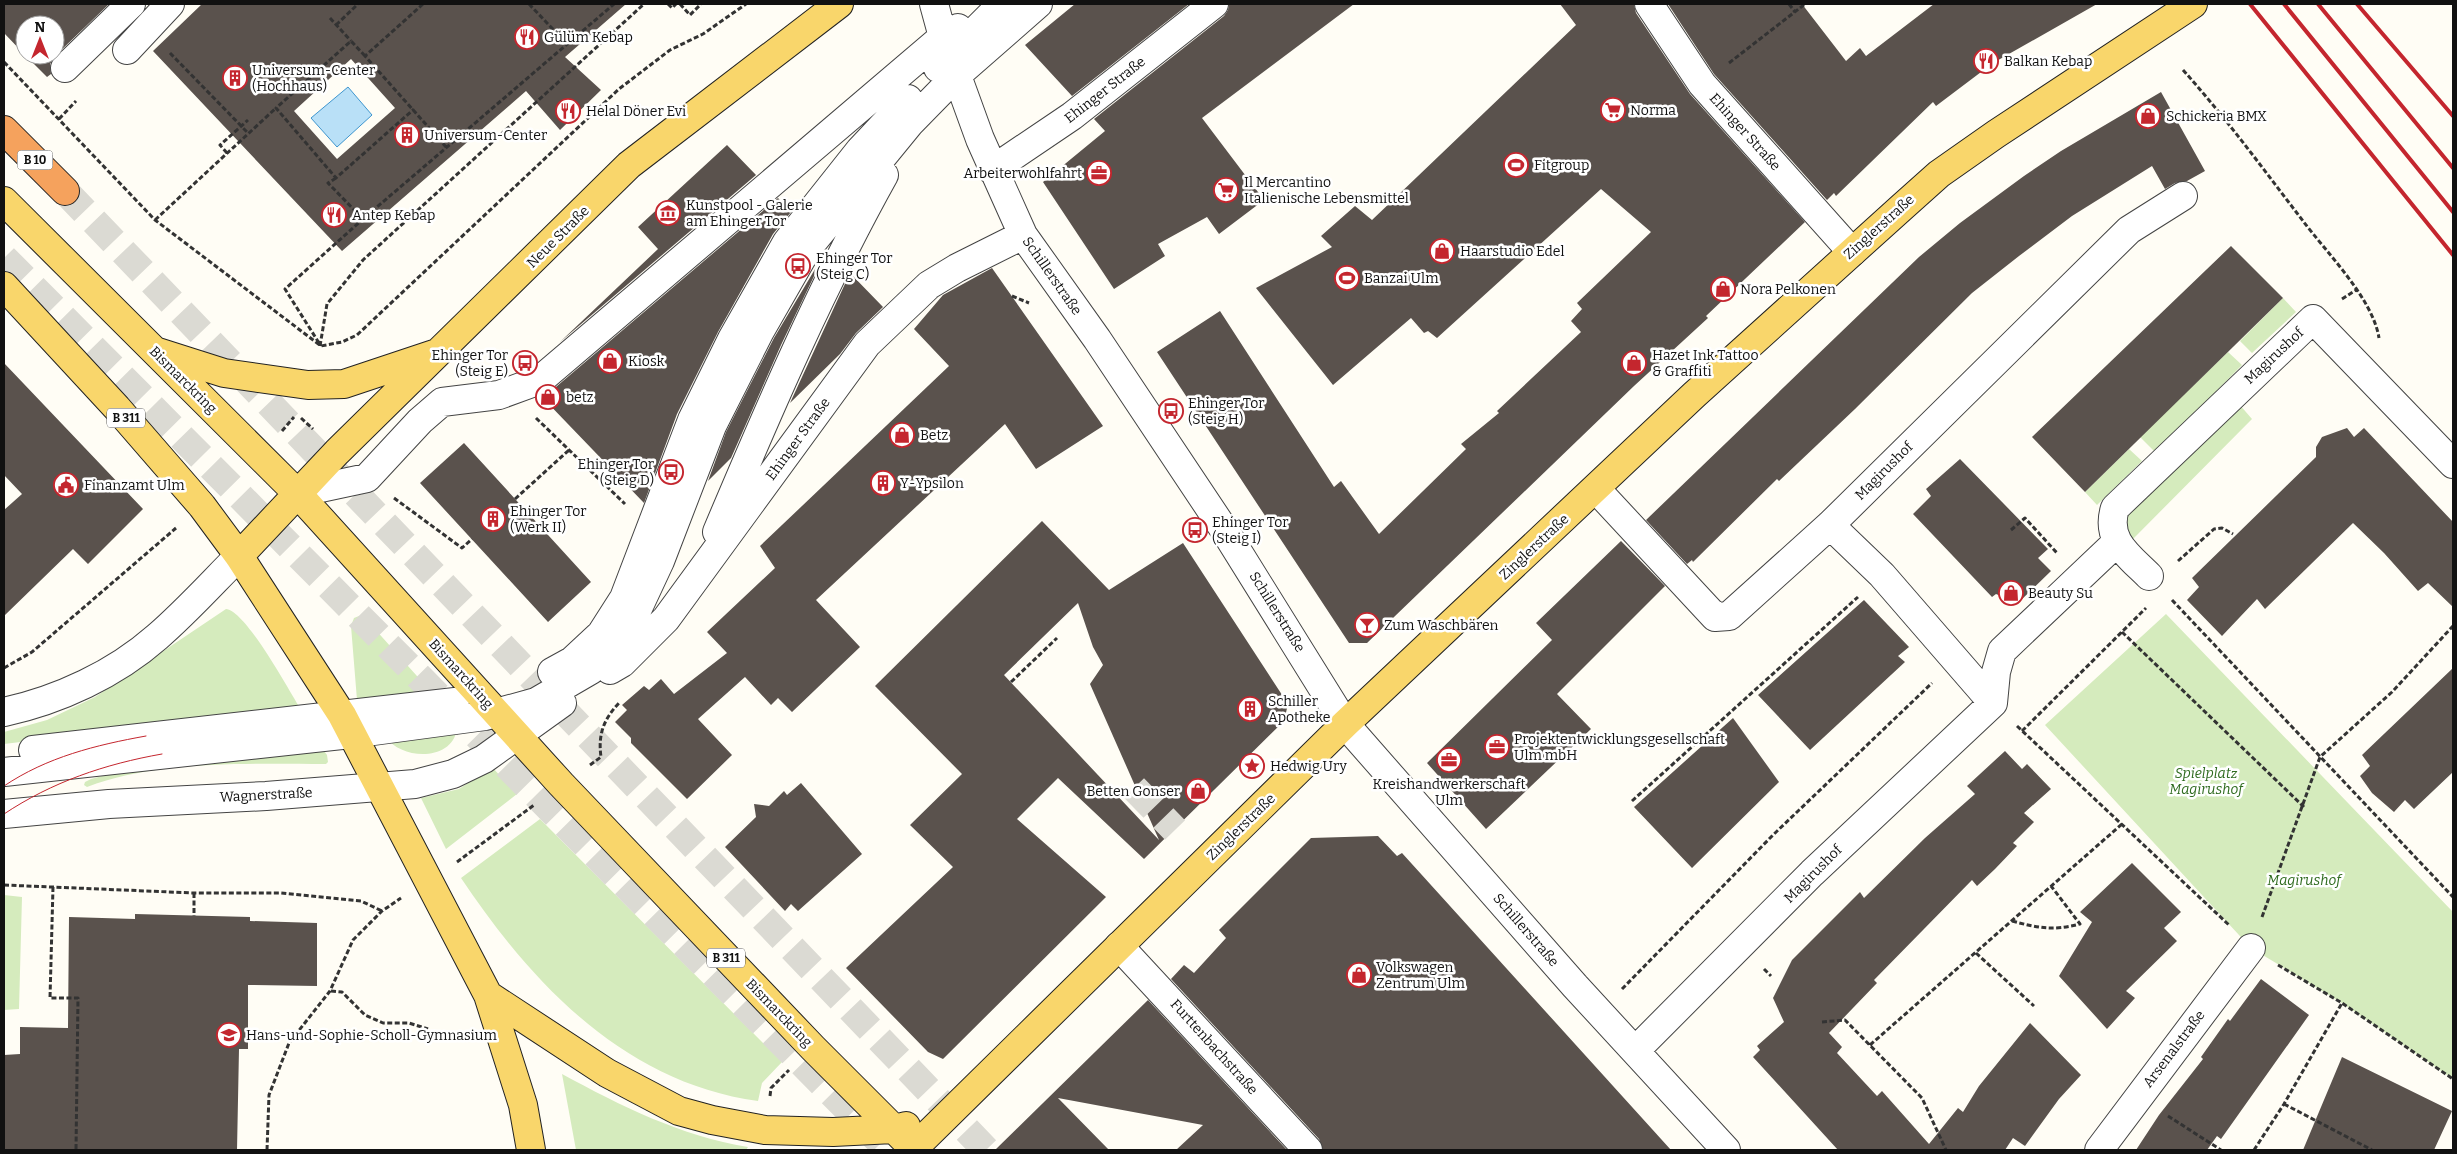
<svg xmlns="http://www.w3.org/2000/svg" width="2457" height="1154" viewBox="0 0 2457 1154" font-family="Bitter,serif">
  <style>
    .green { fill: #d5ebbd }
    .water { fill: #b9e0f7; stroke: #3f96cf }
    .building { fill: #5a524d; fill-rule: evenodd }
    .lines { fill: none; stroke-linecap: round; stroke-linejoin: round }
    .minor-tunnel { stroke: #dbdad3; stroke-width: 28; stroke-dasharray: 28 14; stroke-linecap: butt }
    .highway-tunnel { stroke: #dbdad3; stroke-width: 28; stroke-dasharray: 28 14; stroke-linecap: butt }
    .minor-casing { stroke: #444; stroke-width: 30 }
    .major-casing { stroke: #222; stroke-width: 30 }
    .highway-casing { stroke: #222; stroke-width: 30 }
    .path { stroke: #333; stroke-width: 3; stroke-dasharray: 5 2.5; stroke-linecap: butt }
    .minor { stroke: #fff; stroke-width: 28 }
    .major { stroke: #f9d66b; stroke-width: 28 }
    .highway { stroke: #f5a25d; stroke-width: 28 }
    .tram { stroke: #c4262e; stroke-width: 1 }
    .rail { stroke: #c4262e; stroke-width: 4 }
    .labels { text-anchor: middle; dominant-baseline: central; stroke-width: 5; stroke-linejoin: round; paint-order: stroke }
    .shield { fill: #fff; stroke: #585858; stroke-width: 1 }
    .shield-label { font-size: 12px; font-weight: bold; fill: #111 }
    .poi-label { font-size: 14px; fill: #111; stroke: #fff; text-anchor: start }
    .street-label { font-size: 14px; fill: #111; stroke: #fff }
    .park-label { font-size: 14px; font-style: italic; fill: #2f6b1f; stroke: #fff }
  </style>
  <rect width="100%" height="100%" fill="#fffdf5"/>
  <path class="green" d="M2283 298 2296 312 2252 353 2240 341Z
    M2228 352 2242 365 2156 453 2140 437Z
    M2239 404 2252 419 2132 540 2118 520Z
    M2129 449 2142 461 2097 505 2085 492Z
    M226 609C246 611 288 689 300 708L4 744V732L47 720 95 697Z
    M2166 614 2453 912V1079L2342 1003 2251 948 2045 725Z
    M359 616 365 618 425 685 428 692 357 700 351 626 354 618Z
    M457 729C452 762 401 760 386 737Z
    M321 747 327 755 328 762 326 764C250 764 158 760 87 787L84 785 85 782 91 779 132 768Z
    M492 767 517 794 446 849 421 798 459 789Z
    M540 819 782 1062 762 1083 758 1101C625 1083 532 984 461 878Z
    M4 895 22 897 19 1009 4 1010Z
    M562 1074C621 1106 681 1136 748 1147L746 1150H576Z"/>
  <path class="water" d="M348 87 372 115 337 147 311 118Z"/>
  <path class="building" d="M4 4H109L54 57 50 64 51 74 47 77 25 55H55V25H25V55L4 33Z
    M202 4H626L565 57 601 90 560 130 526 91 342 251 153 51ZM351 59 395 108 337 159 294 111Z
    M1075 4H1189L1072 96 1025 45Z
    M1229 4H1354L1202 118 1264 200 1219 234 1207 217 1158 244 1165 256 1114 289 1043 182 1105 131 1094 119 1224 16 1228 10Z
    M1560 4H1634L1636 13 1690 94 1805 222 1706 316 1708 318 1634 386 1367 643H1349L1157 352 1220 311 1334 487 1341 481 1379 534 1466 449 1461 444 1499 413 1497 411 1581 332 1571 321 1582 309 1577 303 1651 232 1601 189 1437 338 1428 331 1424 333 1411 318 1333 385 1256 288 1332 247 1321 236 1355 206 1372 220 1576 25Z
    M1668 4H1802L1846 61 1860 48 1866 56 1934 4H2097L1993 63 1936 106 1933 102 1836 196 1834 193 1827 200 1714 74Z
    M2161 92 2205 171 2187 181 2175 183 2165 189 2152 166 2072 216 2019 256 1972 293 1855 409 1779 481 1777 479 1693 562 1692 560 1687 564 1646 520 1919 257 1960 223 2024 176 2061 151Z
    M727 145 756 175 560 342 658 249 638 227Z
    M778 198 791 212 773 234 718 332 677 414 644 503 541 396 550 392Z
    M2231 246 2283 298 2085 492 2032 437Z
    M827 249 781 345 731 458 708 481 726 432 774 338Z
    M992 268 1103 426 1036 469 1005 424 816 600 860 647 792 712 778 698 771 705 745 677 698 719 732 755 687 799 631 743V738L615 722 627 710 622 705 644 686 649 690 661 679 674 694 727 653 707 632 775 568 760 546 949 366 914 329 943 295Z
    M850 273 883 307 856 333 840 354 790 403Z
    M4 363 143 509 88 564 73 549 4 616V510L22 494 4 475Z
    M2347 428 2354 437 2364 428 2453 522V607L2428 583 2418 591 2384 553 2353 523 2265 609 2257 599 2222 636 2187 600 2199 587 2192 578 2316 457V447L2322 437Z
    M464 443 591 582 548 622 420 483Z
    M1960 459 2048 549 2038 558 2051 571 2018 603 1996 594 1992 597 1913 514 1931 496 1926 489Z
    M1042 521 1109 590 1183 543 1288 704 1284 721 1144 859 1058 778 1017 819 1106 897 943 1059 928 1052 846 968 953 867 910 825 962 774 875 686ZM1078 603 1093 647 1103 665 1090 684 1159 840 1004 675Z
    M1621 541 1665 586 1557 694 1591 729 1486 829 1427 763 1552 640 1536 623Z
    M1864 600 1909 647 1898 656 1905 662 1810 750 1758 695Z
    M2453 668V772L2414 809 2405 800 2394 812 2372 793 2360 776 2370 766 2362 755Z
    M1733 718 1779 782 1692 868 1634 807Z
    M2005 751 2022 769 2027 764 2051 789 2024 813 2034 822 2013 843 2017 846 1995 869 1977 886 1972 880 1874 980 1877 983 1829 1033 1842 1047 1837 1053 1877 1096 1882 1091 1929 1144 1958 1108 1963 1112 1979 1086 2030 1023 2081 1075 2059 1099 2025 1146 2013 1138 2005 1150H1838L1753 1057 1760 1050 1757 1046 1784 1022 1773 998 1792 960 1860 892 1864 898 1925 838 1975 794 1967 786Z
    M801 783 862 854 798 911 791 904 785 911 725 847 756 817 754 804 769 806 784 791 787 795Z
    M1378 836 1397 856 1402 853 1671 1150H1323L1319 1139 1171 979 1184 965 1194 973 1226 938 1219 930 1311 838Z
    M2132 863 2181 912 2164 928 2177 941 2126 991 2135 998 2107 1029 2059 976 2092 922 2080 912Z
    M135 914 250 917V921L317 923V986L248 985V1049H239L237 1150H4V1055L20 1054V1027L68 1028 69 917 135 919Z
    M2261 979 2309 1015 2221 1139 2217 1136 2207 1150H2136L2159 1115 2203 1059 2201 1057 2228 1019 2230 1021Z
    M1148 1000 1287 1150H1176L1203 1125 1058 1098 1109 1150H995Z
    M2342 1057 2452 1111 2434 1150H2303Z"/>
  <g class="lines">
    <path class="minor-tunnel" d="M1134 788 1175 830"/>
    <path class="highway-tunnel" d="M65 191 986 1150
      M4 258 888 1150"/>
    <defs>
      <path id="minor" d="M934 4 943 37 980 139 1023 235 1097 339 1225 531 1345 724 1575 986 1726 1150
        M1649 4 1702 84 1852 252
        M127 50 170 4
        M65 68 131 4
        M938 68 1002 4
        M992 170 1072 116 1214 4
        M1596 489 1715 617 1729 616 1830 525 2129 230 2183 196
        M297 493 367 478 420 421 442 402 499 395 540 380 943 37 958 28
        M1830 525 1882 575 1993 703
        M717 532C768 411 820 290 884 175
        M2149 576C2128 555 2105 540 2115 508L2313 319 2453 464
        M610 670 622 663 666 619 867 344 929 285 957 268 1023 235
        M552 672 572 661 601 634 624 598 692 420 732 339 787 242 860 150 908 99
        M4 712C59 700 115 674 157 637 186 612 212 583 239 556
        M33 750 455 702
        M4 772 351 734 485 716 536 702 591 670 614 648 632 621 660 561 712 426 760 331 807 249 910 123 957 75 1038 4
        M4 814 109 804 266 796 415 784 453 774 484 759 562 703
        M1119 946 1308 1150
        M1636 1050 1812 873 1993 703 1996 672 2002 651 2117 542
        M2099 1150 2251 948"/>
      <path id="major" d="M4 201 297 493 561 784 813 1048 915 1150
        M4 286 117 408 202 506 239 556 342 715 488 995 523 1105 531 1150
        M158 352 224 373 308 385 344 384 434 354
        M239 556 337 452 629 165 839 4
        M488 995 607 1073 679 1111 712 1120 765 1130 833 1132 894 1129 906 1126
        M912 1150 1345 724 1694 395 1901 208 1939 174 1996 134 2193 4"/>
      <path id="highway" d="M4 130 65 191"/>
    </defs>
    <use href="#minor" class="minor-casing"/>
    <use href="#major" class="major-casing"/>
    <use href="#highway" class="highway-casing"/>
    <path class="path" d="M423 4 365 56 447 148
      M529 4 566 43
      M668 4 672 8 676 4
      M680 4 690 15 701 4
      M1789 4 1795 12
      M330 18 351 41
      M336 25 358 4
      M170 53 248 133
      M365 56 351 41 276 108 336 178 414 109
      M4 62 155 220 321 346 342 342 357 335 619 89 670 50 703 34 746 4
      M1729 63 1805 4
      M2183 70C2226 118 2264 170 2303 221 2327 253 2373 299 2379 338
      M59 119 76 101
      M227 153 220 145 248 120
      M336 178 328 183 363 219
      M155 220 276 108
      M1012 296 1029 303
      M2342 299 2356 290
      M319 343 285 289 363 219 614 4
      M320 346 327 304 363 260 644 4
      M301 418 313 429
      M536 418 625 504
      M282 431 294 417
      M394 498 462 548 472 539
      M515 499 569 450
      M2011 530 2025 518 2057 553
      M2178 561 2214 529 2222 528 2233 534
      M2172 600 2453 897
      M2122 632 2304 807
      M4 668 32 652 176 528
      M1011 682 1057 638
      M2017 726 2229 925
      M2022 731 2146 608
      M590 765 601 757C598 735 603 720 619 703
      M1632 801 1858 597
      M457 862 534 805
      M4 885 194 893H281L361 901 382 911
      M53 887 50 998H78L76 1150
      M194 893V916
      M2262 917 2320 757 2392 692 2453 626
      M2012 921C2038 928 2053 931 2080 924L2051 886
      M1976 953 2034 1006
      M2278 965 2342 1003 2453 1079
      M1764 969 1771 976
      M1622 989 1774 834 1932 683
      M331 991 342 992 365 1015 383 1023H409L428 1029
      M1822 1022 1845 1020 1922 1098 1946 1150
      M1870 1045 2122 824
      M770 1096 771 1088 789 1070
      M2284 1104 2372 1150
      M2168 1116 2221 1150
      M267 1150 269 1095 289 1043 330 991 353 940 382 911 401 898
      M2254 1150 2284 1104 2342 1003"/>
    <use href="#minor" class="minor"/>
    <use href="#major" class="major"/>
    <use href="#highway" class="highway"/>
    <path class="tram" d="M4 786C47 757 96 745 146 736
      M4 814C52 782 105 764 162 754"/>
    <path class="rail" d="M2250 4 2453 255
      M2284 4 2453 212
      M2318 4 2453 168
      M2357 4 2453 116"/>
  </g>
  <defs>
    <symbol id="restaurant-ring" viewBox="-11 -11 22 22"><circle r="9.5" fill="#fff" stroke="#c4262e" stroke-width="1.5"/><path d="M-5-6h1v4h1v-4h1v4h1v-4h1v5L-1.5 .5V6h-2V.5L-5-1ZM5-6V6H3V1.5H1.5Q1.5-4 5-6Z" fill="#c4262e"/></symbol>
    <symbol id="building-ring" viewBox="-11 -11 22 22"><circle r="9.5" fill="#fff" stroke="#c4262e" stroke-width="1.5"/><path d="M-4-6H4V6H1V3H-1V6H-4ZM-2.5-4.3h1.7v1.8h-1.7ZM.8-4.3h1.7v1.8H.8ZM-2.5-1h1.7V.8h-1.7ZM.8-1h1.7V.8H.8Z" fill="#c4262e"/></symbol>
    <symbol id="supermarket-ring" viewBox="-11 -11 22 22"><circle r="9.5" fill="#fff" stroke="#c4262e" stroke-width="1.5"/><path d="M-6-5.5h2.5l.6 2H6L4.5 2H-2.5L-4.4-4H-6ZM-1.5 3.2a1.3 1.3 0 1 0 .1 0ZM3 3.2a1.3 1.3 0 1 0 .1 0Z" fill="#c4262e"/></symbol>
    <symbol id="shop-ring" viewBox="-11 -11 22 22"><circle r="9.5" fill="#fff" stroke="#c4262e" stroke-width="1.5"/><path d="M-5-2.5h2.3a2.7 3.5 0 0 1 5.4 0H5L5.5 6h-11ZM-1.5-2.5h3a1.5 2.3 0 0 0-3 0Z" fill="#c4262e"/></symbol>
    <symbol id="stadium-ring" viewBox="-11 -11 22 22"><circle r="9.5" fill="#fff" stroke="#c4262e" stroke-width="1.5"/><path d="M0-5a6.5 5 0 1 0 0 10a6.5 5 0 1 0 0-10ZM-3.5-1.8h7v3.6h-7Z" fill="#c4262e"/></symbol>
    <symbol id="office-ring" viewBox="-11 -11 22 22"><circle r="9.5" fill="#fff" stroke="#c4262e" stroke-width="1.5"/><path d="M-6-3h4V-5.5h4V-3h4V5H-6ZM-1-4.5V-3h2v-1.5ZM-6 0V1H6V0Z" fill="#c4262e"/></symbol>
    <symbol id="museum-ring" viewBox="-11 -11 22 22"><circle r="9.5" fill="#fff" stroke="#c4262e" stroke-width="1.5"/><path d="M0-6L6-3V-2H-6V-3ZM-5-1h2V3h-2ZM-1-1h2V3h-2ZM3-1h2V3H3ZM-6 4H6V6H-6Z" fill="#c4262e"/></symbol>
    <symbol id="bus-ring" viewBox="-11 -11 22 22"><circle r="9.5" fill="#fff" stroke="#c4262e" stroke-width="1.5"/><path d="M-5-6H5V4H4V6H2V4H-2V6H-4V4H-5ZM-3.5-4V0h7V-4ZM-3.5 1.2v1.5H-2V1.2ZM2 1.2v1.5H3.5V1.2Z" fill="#c4262e"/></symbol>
    <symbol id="civic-ring" viewBox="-11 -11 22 22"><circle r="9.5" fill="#fff" stroke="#c4262e" stroke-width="1.5"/><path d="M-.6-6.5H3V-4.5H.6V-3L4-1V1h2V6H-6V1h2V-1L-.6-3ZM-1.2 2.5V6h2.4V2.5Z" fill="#c4262e"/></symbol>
    <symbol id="bar-ring" viewBox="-11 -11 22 22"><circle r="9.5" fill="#fff" stroke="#c4262e" stroke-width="1.5"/><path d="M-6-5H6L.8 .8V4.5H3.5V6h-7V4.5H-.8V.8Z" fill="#c4262e"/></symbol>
    <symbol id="sight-ring" viewBox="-11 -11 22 22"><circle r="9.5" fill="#fff" stroke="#c4262e" stroke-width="1.5"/><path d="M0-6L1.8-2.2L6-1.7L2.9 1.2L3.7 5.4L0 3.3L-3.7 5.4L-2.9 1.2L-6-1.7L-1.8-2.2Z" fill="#c4262e"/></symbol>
    <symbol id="school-ring" viewBox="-11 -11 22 22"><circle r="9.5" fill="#fff" stroke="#c4262e" stroke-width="1.5"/><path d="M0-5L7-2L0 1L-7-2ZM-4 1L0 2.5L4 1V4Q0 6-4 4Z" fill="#c4262e"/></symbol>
  </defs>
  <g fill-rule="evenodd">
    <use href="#restaurant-ring" x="513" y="23" width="28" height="28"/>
    <use href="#restaurant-ring" x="1972" y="47" width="28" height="28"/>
    <use href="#building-ring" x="221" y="64" width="28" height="28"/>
    <use href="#supermarket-ring" x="1599" y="96" width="28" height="28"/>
    <use href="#restaurant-ring" x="554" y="97" width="28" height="28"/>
    <use href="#shop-ring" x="2134" y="102" width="28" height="28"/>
    <use href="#building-ring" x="393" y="121" width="28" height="28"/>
    <use href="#stadium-ring" x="1502" y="151" width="28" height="28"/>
    <use href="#office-ring" x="1085" y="159" width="28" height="28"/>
    <use href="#supermarket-ring" x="1212" y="176" width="28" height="28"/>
    <use href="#museum-ring" x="654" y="199" width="28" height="28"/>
    <use href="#restaurant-ring" x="320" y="201" width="28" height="28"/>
    <use href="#shop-ring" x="1428" y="237" width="28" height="28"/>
    <use href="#bus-ring" x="784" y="252" width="28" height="28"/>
    <use href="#stadium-ring" x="1333" y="264" width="28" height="28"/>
    <use href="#shop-ring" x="1709" y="275" width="28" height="28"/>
    <use href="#shop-ring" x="596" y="347" width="28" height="28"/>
    <use href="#bus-ring" x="511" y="349" width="28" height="28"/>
    <use href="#shop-ring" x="1620" y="349" width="28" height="28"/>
    <use href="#shop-ring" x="534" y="383" width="28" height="28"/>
    <use href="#bus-ring" x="1157" y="397" width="28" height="28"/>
    <use href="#shop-ring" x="888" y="421" width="28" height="28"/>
    <use href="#bus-ring" x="657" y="458" width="28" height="28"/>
    <use href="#building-ring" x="869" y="469" width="28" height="28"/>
    <use href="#civic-ring" x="52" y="471" width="28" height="28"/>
    <use href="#building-ring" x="479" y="505" width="28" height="28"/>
    <use href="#bus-ring" x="1181" y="516" width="28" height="28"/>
    <use href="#shop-ring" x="1997" y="579" width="28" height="28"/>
    <use href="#bar-ring" x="1353" y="611" width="28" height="28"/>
    <use href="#building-ring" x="1236" y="695" width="28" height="28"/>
    <use href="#office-ring" x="1483" y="733" width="28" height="28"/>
    <use href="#office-ring" x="1435" y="746" width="28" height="28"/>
    <use href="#sight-ring" x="1238" y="752" width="28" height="28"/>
    <use href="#shop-ring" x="1184" y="777" width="28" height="28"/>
    <use href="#shop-ring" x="1345" y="961" width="28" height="28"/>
    <use href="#school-ring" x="215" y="1021" width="28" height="28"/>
  </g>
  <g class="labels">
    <g class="shield">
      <rect x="17.5" y="150.5" width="35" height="19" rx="4"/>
      <rect x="107" y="408.5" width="38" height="19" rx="4"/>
      <rect x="707" y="948.5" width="38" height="19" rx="4"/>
    </g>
    <g class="shield-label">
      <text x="35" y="160">B 10</text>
      <text x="126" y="418">B 311</text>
      <text x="726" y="958">B 311</text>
    </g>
    <g class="poi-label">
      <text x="544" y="37">Gülüm Kebap</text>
      <text x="2004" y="61">Balkan Kebap</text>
      <text x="252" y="70">Universum-Center<tspan x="252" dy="16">(Hochhaus)</tspan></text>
      <text x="1630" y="110">Norma</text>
      <text x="586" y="111">Helal Döner Evi</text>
      <text x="2166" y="116">Schickeria BMX</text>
      <text x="424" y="135">Universum-Center</text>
      <text x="1534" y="165">Fitgroup</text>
      <text x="1082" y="173" text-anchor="end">Arbeiterwohlfahrt</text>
      <text x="1244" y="182">Il Mercantino<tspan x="1244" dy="16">Italienische Lebensmittel</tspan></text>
      <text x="686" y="205">Kunstpool - Galerie<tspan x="686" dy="16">am Ehinger Tor</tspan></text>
      <text x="352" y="215">Antep Kebap</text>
      <text x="1460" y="251">Haarstudio Edel</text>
      <text x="816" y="258">Ehinger Tor<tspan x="816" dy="16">(Steig C)</tspan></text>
      <text x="1364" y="278">Banzai Ulm</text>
      <text x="1740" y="289">Nora Pelkonen</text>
      <text x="508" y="355" text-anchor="end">Ehinger Tor<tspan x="508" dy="16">(Steig E)</tspan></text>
      <text x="1652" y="355">Hazet Ink Tattoo<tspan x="1652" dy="16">&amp; Graffiti</tspan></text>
      <text x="628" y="361">Kiosk</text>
      <text x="566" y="397">betz</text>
      <text x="1188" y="403">Ehinger Tor<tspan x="1188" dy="16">(Steig H)</tspan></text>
      <text x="920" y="435">Betz</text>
      <text x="654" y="464" text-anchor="end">Ehinger Tor<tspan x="654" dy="16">(Steig D)</tspan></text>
      <text x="900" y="483">Y-Ypsilon</text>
      <text x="84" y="485">Finanzamt Ulm</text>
      <text x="510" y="511">Ehinger Tor<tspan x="510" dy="16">(Werk II)</tspan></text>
      <text x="1212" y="522">Ehinger Tor<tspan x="1212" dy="16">(Steig I)</tspan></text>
      <text x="2028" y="593">Beauty Su</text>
      <text x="1384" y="625">Zum Waschbären</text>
      <text x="1268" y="701">Schiller<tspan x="1268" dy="16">Apotheke</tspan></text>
      <text x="1514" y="739">Projektentwicklungsgesellschaft<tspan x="1514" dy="16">Ulm mbH</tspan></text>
      <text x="1270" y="766">Hedwig Ury</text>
      <text x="1449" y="784" text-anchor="middle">Kreishandwerkerschaft<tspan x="1449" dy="16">Ulm</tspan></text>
      <text x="1180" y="791" text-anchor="end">Betten Gonser</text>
      <text x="1376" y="967">Volkswagen<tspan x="1376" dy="16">Zentrum Ulm</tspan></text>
      <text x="246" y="1035">Hans-und-Sophie-Scholl-Gymnasium</text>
    </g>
    <g class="street-label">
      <text transform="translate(1105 90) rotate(-38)">Ehinger Straße</text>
      <text transform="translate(1745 132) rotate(48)">Ehinger Straße</text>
      <text transform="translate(1879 227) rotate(-42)">Zinglerstraße</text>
      <text transform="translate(558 237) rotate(-45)">Neue Straße</text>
      <text transform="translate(1052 276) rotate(55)">Schillerstraße</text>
      <text transform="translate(2274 356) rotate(-43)">Magirushof</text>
      <text transform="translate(183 380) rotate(45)">Bismarckring</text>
      <text transform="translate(798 439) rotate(-54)">Ehinger Straße</text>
      <text transform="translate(1884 471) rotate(-45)">Magirushof</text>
      <text transform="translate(1534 547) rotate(-43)">Zinglerstraße</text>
      <text transform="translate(1277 612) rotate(58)">Schillerstraße</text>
      <text transform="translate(461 674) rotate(48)">Bismarckring</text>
      <text transform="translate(266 795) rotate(-3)">Wagnerstraße</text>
      <text transform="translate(1241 827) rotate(-44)">Zinglerstraße</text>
      <text transform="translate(1813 874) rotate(-45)">Magirushof</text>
      <text transform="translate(1526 930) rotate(49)">Schillerstraße</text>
      <text transform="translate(779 1013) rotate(46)">Bismarckring</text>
      <text transform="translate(1214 1047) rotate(48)">Furttenbachstraße</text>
      <text transform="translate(2174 1049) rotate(-53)">Arsenalstraße</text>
    </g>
    <g class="park-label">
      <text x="2206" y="773">Spielplatz<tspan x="2206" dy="16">Magirushof</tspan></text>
      <text x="2304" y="880">Magirushof</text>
    </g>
  </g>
  <rect width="2457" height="1154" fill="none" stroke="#111111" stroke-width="10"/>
  <g transform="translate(40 40)"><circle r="24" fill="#ffffff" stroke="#a0a0a0"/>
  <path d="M0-4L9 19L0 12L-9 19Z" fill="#c4262e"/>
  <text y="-8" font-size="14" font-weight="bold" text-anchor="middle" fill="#111111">N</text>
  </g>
</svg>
